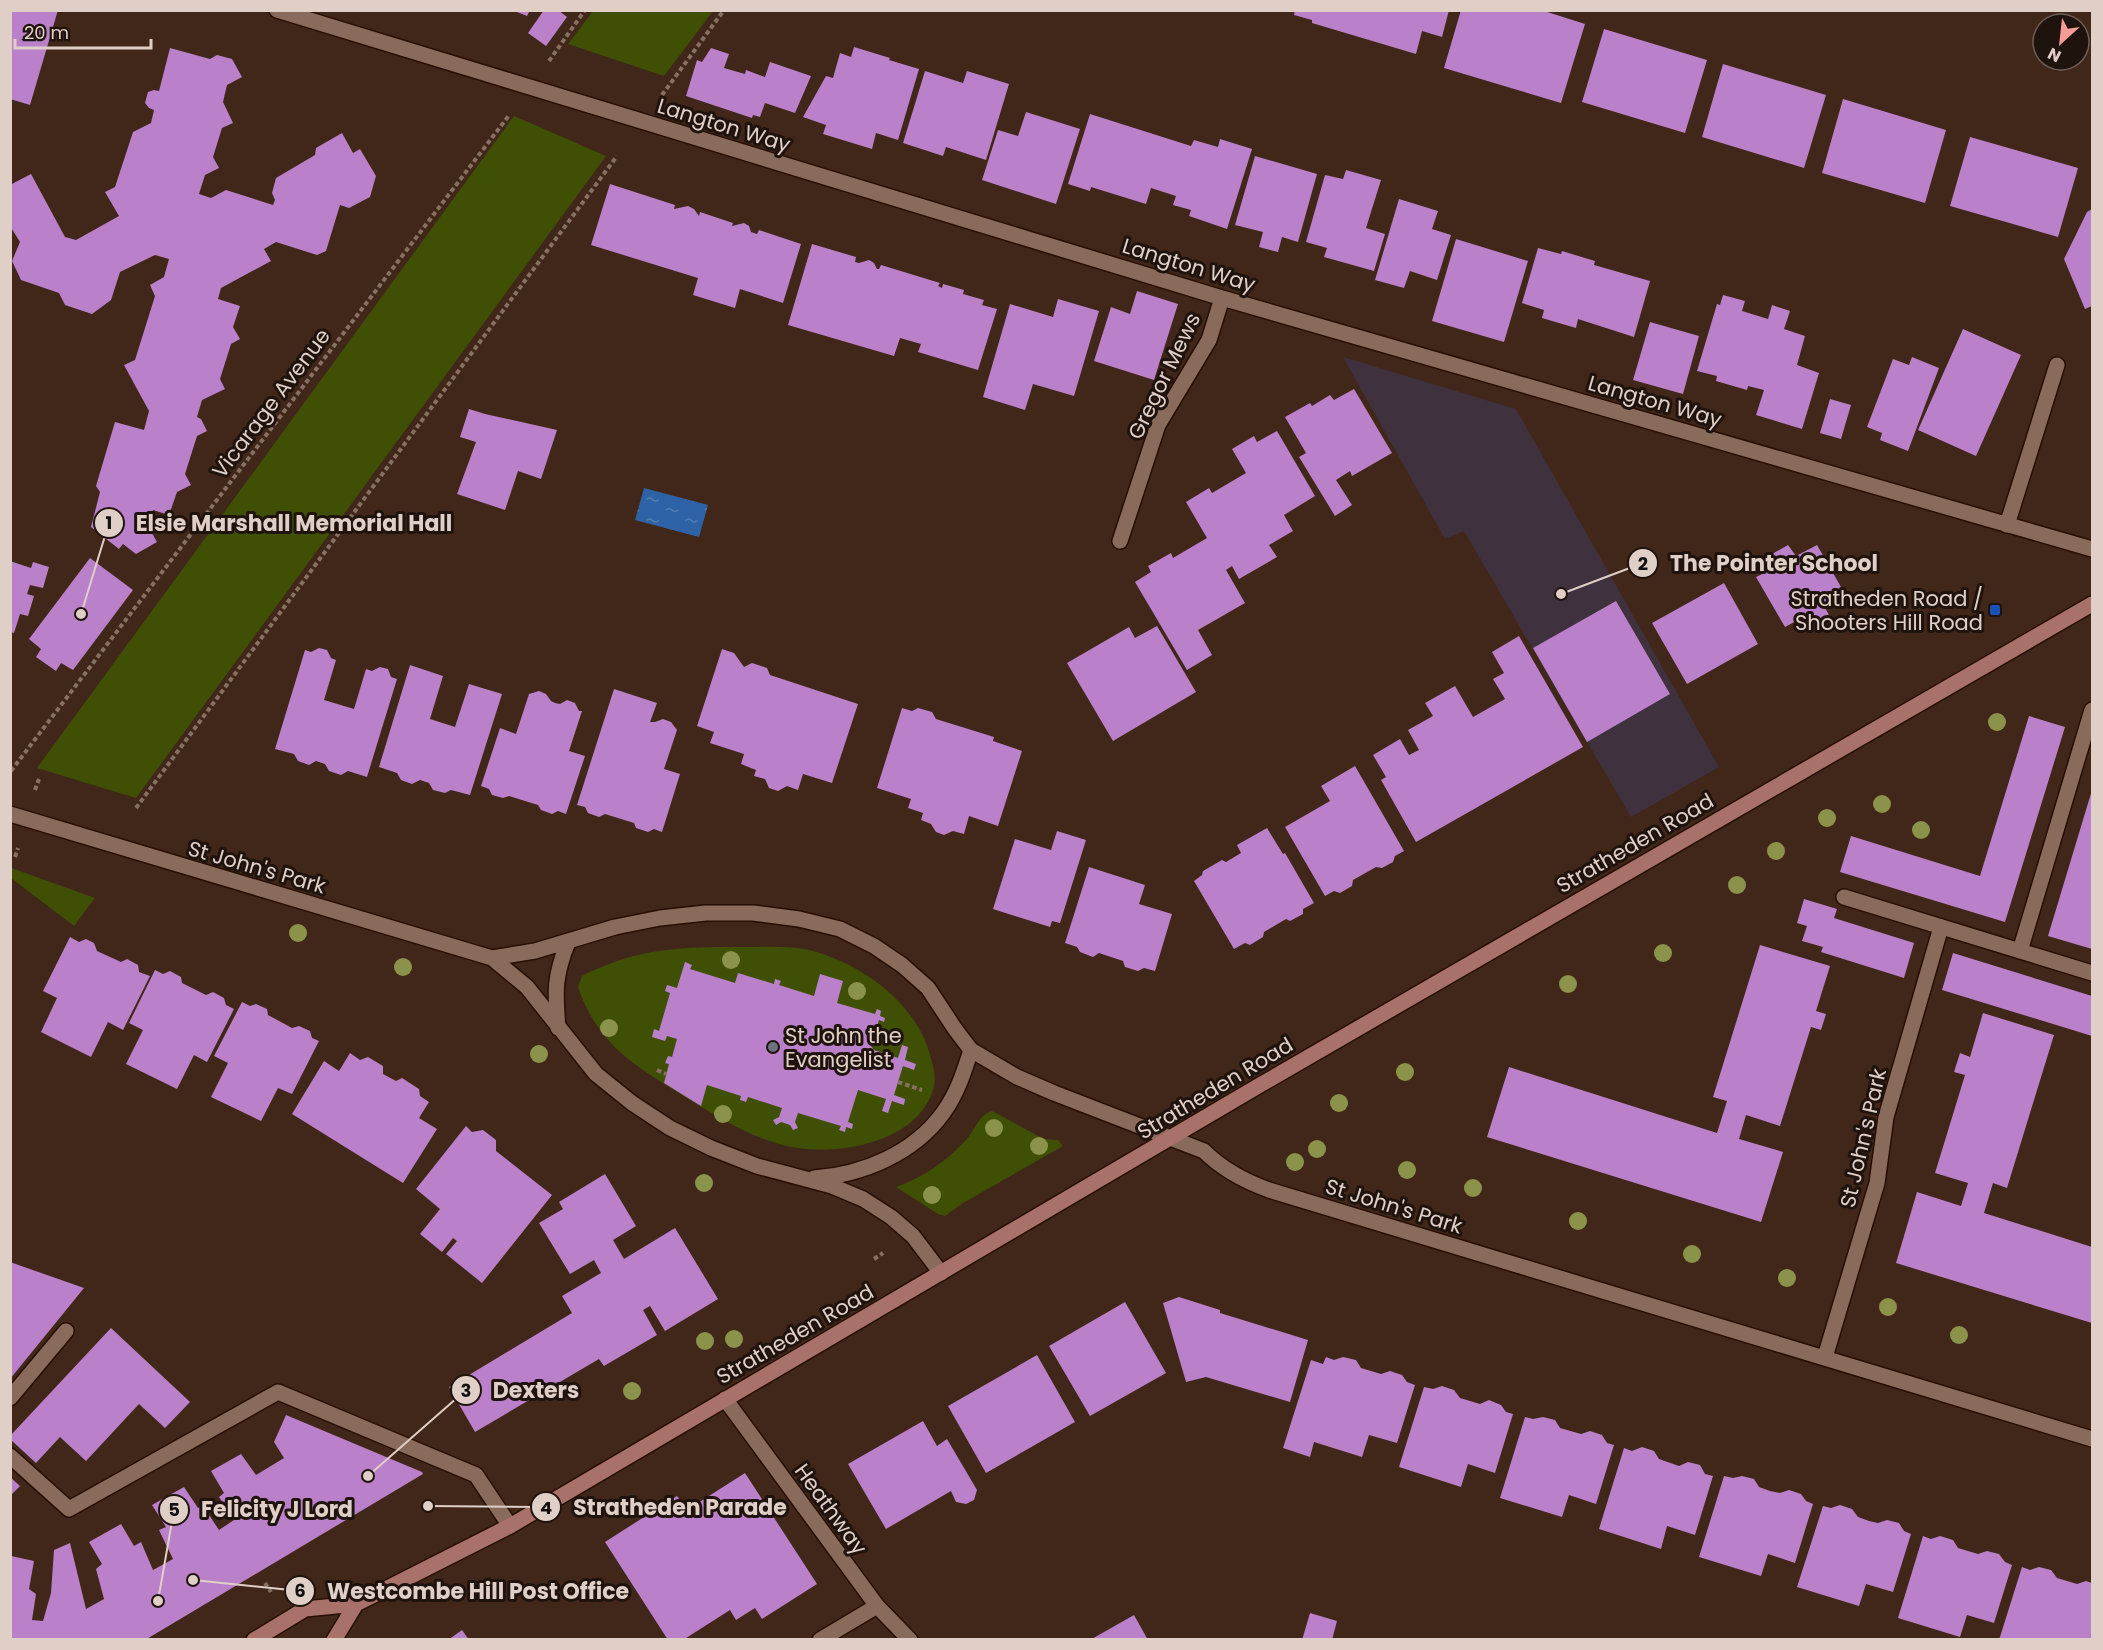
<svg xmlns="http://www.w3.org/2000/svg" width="2103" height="1650" viewBox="0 0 2103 1650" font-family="Poppins,sans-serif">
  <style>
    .education { fill: #3f313d }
    .grass { fill: #3f5005 }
    .water { fill: url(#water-ripples) }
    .building { fill: #ba80ca }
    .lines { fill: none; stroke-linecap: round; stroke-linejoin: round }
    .service-casing { stroke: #270f03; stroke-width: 18 }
    .minor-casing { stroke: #270f03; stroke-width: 18 }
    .secondary-casing { stroke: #270f03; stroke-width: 18 }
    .path { stroke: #867064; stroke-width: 4; stroke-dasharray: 4.5 3; stroke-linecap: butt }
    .service { stroke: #896b5b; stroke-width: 15 }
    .minor { stroke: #896b5b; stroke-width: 15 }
    .secondary { stroke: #a87169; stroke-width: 15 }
    .tree { fill: #8b9249 }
    .transit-dot { fill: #1a4fb4; stroke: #1f130d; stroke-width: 2 }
    .worship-dot { fill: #6b7280; stroke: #1f130d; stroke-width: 2 }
    .labels { text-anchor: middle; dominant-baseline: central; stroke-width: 6; stroke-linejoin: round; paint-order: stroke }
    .street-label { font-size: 21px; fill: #e0cfc6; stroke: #1f130d }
    .poi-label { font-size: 21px; fill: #e0cfc6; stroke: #1f130d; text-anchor: end }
    .leader { fill: none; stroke: #e0cfc6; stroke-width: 2 }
    .callout-dot { fill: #e0cfc6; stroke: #1f130d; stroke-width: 2 }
    .mark-label { font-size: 18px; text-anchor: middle; font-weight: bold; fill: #111 }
    .callout-label { font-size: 22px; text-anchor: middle; font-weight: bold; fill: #e0cfc6; stroke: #1f130d; stroke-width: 6; stroke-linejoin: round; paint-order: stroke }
  </style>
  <defs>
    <pattern id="water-ripples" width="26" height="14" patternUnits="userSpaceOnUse" patternTransform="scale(1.5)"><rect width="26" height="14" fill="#2d62a6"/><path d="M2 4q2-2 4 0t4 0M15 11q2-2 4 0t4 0" fill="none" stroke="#557fb4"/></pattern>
  </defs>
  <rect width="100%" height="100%" fill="#412719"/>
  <path class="education" d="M1343 357 1516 409 1719 767 1631 817 1464 531 1445 539Z"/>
  <path class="grass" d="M593 11V10L713 11 664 76 568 44Z
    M514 116 606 156 136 798 37 768Z
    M11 868 95 898 74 926 11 878Z
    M741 947C764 947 791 945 813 951 863 965 916 1003 930 1055 933 1065 936 1076 934 1086 920 1145 829 1159 779 1144 747 1135 718 1117 690 1100 638 1067 599 1048 578 987L582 976C637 948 680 947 741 947Z
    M992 1111 1044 1139 1058 1140 1063 1146 963 1203 945 1216 938 1214 896 1187C924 1177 945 1162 965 1141 975 1131 978 1115 992 1111Z"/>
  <path class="water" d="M644 488 708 505 699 537 635 520Z"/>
  <path class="building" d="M10 10H58L30 105 10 99Z
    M512 10H530L527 16Z
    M544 10H558L567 17 546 46 528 33Z
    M1295 10H1449L1442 37 1422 31 1416 54 1312 23V20L1294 15Z
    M1461 10H1541L1585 24 1561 103 1444 68Z
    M1604 29 1707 60 1685 133 1582 102Z
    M854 47 890 58 889 60 919 69 898 140 876 133 872 149 823 134 826 125 803 117 826 76 833 78 840 53 851 57Z
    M170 48 210 59 217 55 232 59 242 77 227 85 223 102 233 123 222 128 213 157 219 168 205 175 199 194 211 198 226 190 273 205 275 200 272 193 276 178 315 155 316 148 342 133 353 153 360 149 376 176 370 197 349 208 340 205 326 251 317 255 276 242 264 249 271 261 221 288 218 299 240 306 233 327 240 339 231 344 220 379 225 389 202 400 197 417 201 419 207 431 197 436 185 474 191 485 177 492 169 515 153 510 148 526 157 542 136 554 123 544 119 549 91 527 100 492 96 486 115 422 144 430 149 411 124 365 135 360 155 296 150 285 164 277 169 259 155 255 120 272 111 300 92 314 65 305 59 293 21 280 12 261 20 242 10 226V185L31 174 65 237 76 240 119 216 105 192 115 187 133 132 151 123 154 110 149 108 145 103 148 92 154 90 159 91Z
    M711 48 729 54 724 68 745 74 746 70 765 77 770 62 811 76 795 113 765 103 760 117 753 115 752 118 686 96 697 60 702 62Z
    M1723 64 1826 95 1804 168 1702 137Z
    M925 71 963 83 967 71 1009 84 986 160 946 147 943 156 903 143Z
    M1843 99 1946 130 1925 203 1822 173Z
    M1026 112 1080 129 1056 204 982 180 998 130 1018 136Z
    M1090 114 1191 146 1194 140 1218 147 1220 139 1252 149 1227 229 1189 216 1191 210 1173 205 1176 196 1151 188 1146 204 1091 187 1090 191 1068 184Z
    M1970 137 2078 168 2058 237 1950 206Z
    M1255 156 1317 174 1298 242 1282 237 1278 252 1259 247 1263 232 1235 225Z
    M1346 170 1381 180 1366 228 1385 234 1374 271 1324 257 1327 248 1306 242 1325 175 1343 179Z
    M610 184 675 205 674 209 688 206 694 209 699 216 700 212 733 223 732 226 744 223 749 226 751 232 757 234 759 230 801 244 783 303 740 289 735 308 693 295 698 278 591 245Z
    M1399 199 1438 211 1432 229 1451 235 1437 280 1410 271 1404 288 1375 280Z
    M2092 209V306L2085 309 2064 259 2087 212Z
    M1456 239 1528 261 1504 342 1432 321Z
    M812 244 856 257 855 262 859 263 869 260 874 263 877 269H879L881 265 940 283 938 286 942 288 943 284 964 290 963 294 984 300 982 305 997 309 978 370 918 352 921 344 900 338 894 356 788 325Z
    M1538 248 1561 254 1562 251 1595 261 1594 265 1650 281 1634 337 1578 319 1576 328 1542 318 1544 310 1522 303Z
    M1137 291 1178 304 1154 380 1094 361 1111 307 1130 314Z
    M1723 295 1745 301 1742 311 1768 319 1772 305 1790 311 1784 329 1805 336 1797 365 1819 373 1802 429 1756 415 1764 390 1748 386 1747 390 1716 381 1717 376 1697 371 1717 304 1720 305Z
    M1058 299 1099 311 1074 396 1033 384 1025 410 983 397 1010 304 1053 317Z
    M1650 322 1699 336 1683 394 1633 380Z
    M1963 329 2021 355 1976 456 1918 430Z
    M1912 357 1939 368 1908 451 1880 440 1882 433 1867 427 1893 359 1909 365Z
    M1354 389 1392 453 1352 476 1350 471 1336 480 1352 505 1335 516 1299 457 1306 453 1285 417 1310 403 1312 406 1330 395 1334 400Z
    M1830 399 1851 405 1841 439 1820 433Z
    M469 409 485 414 557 430 541 479 518 471 505 510 457 494 476 442 460 437Z
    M1277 431 1315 496 1284 515 1293 531 1269 545 1277 557 1239 579 1232 566 1226 570 1245 603 1198 630 1212 655 1187 670 1135 582 1151 572 1148 566 1171 553 1173 558 1207 538 1186 502 1209 488 1212 493 1246 473 1232 449 1254 436 1257 442Z
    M1788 545 1796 556 1817 545 1845 594 1824 606 1829 615 1814 623 1809 614 1785 627 1756 577 1762 574 1756 563Z
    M90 558 133 590 73 670 61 663 56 671 36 657 41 649 29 639Z
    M10 561 31 568 33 562 49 567 43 588 30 585 27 594 34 596 28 616 20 614 14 633 10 632Z
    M1724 583 1758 644 1687 684 1652 623Z
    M1616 601 1670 694 1587 742 1533 648Z
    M1157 626 1196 692 1113 741 1067 663 1129 627 1135 638Z
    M1519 636 1583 747 1416 842 1381 780 1386 777 1373 755 1400 739 1409 755 1419 750 1408 730 1433 716 1425 703 1455 686 1473 717 1505 699 1493 679 1504 673 1492 652Z
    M319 648 327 650 331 658 336 660 324 700 354 709 366 669 372 671 380 667 388 669 391 677 397 679 367 777 348 771 341 775 329 771 325 764 316 761 309 765 298 761 294 754 275 749 305 650 311 652Z
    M722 649 734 653 744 667 752 663 767 668 770 675 858 704 832 783 803 774 798 790 787 786 778 791 769 788 765 779 754 776 756 770 741 764 744 754 710 743 714 732 697 726Z
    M410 665 443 676 430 719 455 727 469 684 502 694 470 795 451 790 445 793 433 790 429 783 420 780 412 784 401 780 397 773 379 767Z
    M614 689 657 703 650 722H655L663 719 671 722 677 730 664 769 680 774 662 832 654 829 648 832 636 828 634 823 605 814 599 817 588 813 585 807 577 805Z
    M539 691 546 694 551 701 555 703 560 704 567 700 575 703 579 711H582L569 751 585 756 566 814 558 811 552 814 541 810 538 805 509 796 503 798 492 795 489 789 481 786 500 728 516 734 529 694Z
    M902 708 912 711 918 708 932 712 936 719 994 737 993 741 1022 751 998 826 969 816 964 834 953 831 944 835 936 832 931 824 921 820 923 813 908 808 911 799 877 788Z
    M2029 716 2065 727 2005 922 1840 872 1851 836 1980 876Z
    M1355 766 1404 851 1395 856 1393 862 1382 868 1376 867 1353 880 1352 886 1340 893 1334 891 1325 896 1285 827 1330 801 1321 786Z
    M2092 790V949L2048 936Z
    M1267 828 1283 854 1285 853 1314 903 1303 909V914L1290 921 1286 919 1264 932 1263 937 1250 945 1245 943 1234 949 1194 881 1202 875 1203 871 1222 860 1226 862 1241 853 1237 845Z
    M1057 831 1086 840 1060 923 1052 921 1050 927 993 909 1015 839 1051 850Z
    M1089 867 1145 885 1139 904 1172 914 1155 971 1144 968 1138 971 1125 967 1123 961 1099 953 1093 957 1080 952 1077 947 1065 943Z
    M1804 899 1837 909 1834 918 1914 943 1904 978 1821 952 1823 947 1802 941 1807 926 1797 923Z
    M70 937 79 942 86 939 94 943 97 951 121 962 127 959 138 965 139 972 150 976 123 1030 108 1022 91 1057 41 1032 57 998 43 991Z
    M1760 945 1830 966 1816 1011 1826 1014 1821 1030 1811 1027 1780 1126 1746 1115 1739 1139 1783 1152 1761 1222 1487 1137 1509 1067 1717 1133 1727 1101 1713 1097Z
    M1953 953 2092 996V1036L1942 990Z
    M685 962 692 965 690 969 735 983 738 973 774 984 775 979 781 981 779 985 814 996 820 974 843 981 837 1003 875 1014 877 1009 881 1011 880 1016 885 1018 884 1022 879 1020 871 1046 874 1050 898 1058 902 1045 908 1047 905 1060 916 1064 914 1070 903 1066 894 1095 905 1099 904 1105 892 1101 888 1113 882 1111 886 1099 858 1090 848 1122 853 1124 852 1129 846 1127 845 1132 839 1130 841 1126 798 1113 795 1122 798 1128 793 1130 790 1125 781 1122 776 1125 773 1120 779 1117 782 1108 748 1097 746 1102 740 1100 741 1096 707 1085 701 1106 664 1083 669 1064 665 1063 668 1056 672 1057 677 1039 667 1036 665 1041 652 1037 654 1029 659 1031 670 993 665 991 667 985 677 988Z
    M155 970 163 974 170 971 181 977 182 983 206 995 213 992 224 998 226 1005 234 1009 207 1062 194 1055 177 1089 126 1064 143 1030 129 1023Z
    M242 1002 250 1006 256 1004 267 1009 268 1015 292 1028 299 1026 310 1031 312 1038 319 1041 292 1094 278 1088 261 1121 211 1097 228 1063 214 1056Z
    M1983 1013 2054 1035 2007 1188 1993 1183 1984 1213 2092 1247V1323L1896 1263 1917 1192 1961 1206 1968 1183 1935 1173 1965 1075 1954 1072 1960 1053 1970 1057Z
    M350 1053 360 1060 368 1057 383 1066V1074L396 1081 402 1078 419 1089 420 1096 429 1102 419 1118 437 1129 403 1183 292 1114 324 1061 339 1071Z
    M466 1126 472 1132 483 1130 496 1140V1151L552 1195 482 1283 446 1254 457 1241 453 1238 442 1252 420 1234 440 1209 416 1189Z
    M605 1174 636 1226 613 1240 624 1259 675 1228 718 1299 665 1331 650 1306 643 1310 657 1335 604 1366 599 1359 475 1432 449 1387 572 1313 562 1296 601 1273 594 1260 570 1274 539 1223 563 1209 559 1202Z
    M10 1262 84 1288 10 1379Z
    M1179 1297 1220 1310V1313L1308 1340 1290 1402 1206 1377 1186 1382 1163 1303Z
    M1125 1302 1166 1373 1090 1416 1049 1346Z
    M111 1328 190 1402 165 1428 139 1404 86 1461 60 1437 36 1463 10 1439V1436Z
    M1037 1355 1075 1422 986 1473 948 1406Z
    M1326 1357 1334 1360 1343 1357 1356 1360 1361 1368 1381 1374 1390 1371 1402 1375 1407 1382 1415 1385 1397 1443 1369 1435 1362 1457 1314 1442 1310 1457 1283 1448 1311 1360 1323 1364Z
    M1442 1386 1454 1390 1460 1398 1480 1404 1489 1400 1501 1405 1506 1412 1513 1414 1495 1473 1468 1464 1461 1487 1399 1467 1424 1387 1433 1389Z
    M286 1415 422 1472 423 1474 145 1640H10L11 1556 34 1561 29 1589 36 1594 32 1620 43 1621 51 1593 54 1550 70 1543 86 1609 104 1599 96 1569 102 1564 89 1542 121 1524 134 1546 141 1542 153 1570 164 1564 173 1559 159 1530 166 1527 152 1505 184 1487 198 1508 203 1506 219 1530 234 1520 219 1497 224 1493 211 1471 241 1454 256 1475 284 1458 274 1442Z
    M1525 1417 1533 1419 1543 1417 1555 1420 1560 1428 1581 1434 1590 1431 1602 1435 1607 1443 1614 1445 1596 1504 1569 1495 1562 1517 1500 1498Z
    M923 1421 937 1446 947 1439 977 1490 974 1500 966 1504 956 1502 951 1491 886 1529 848 1464Z
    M1642 1447 1654 1451 1659 1459 1679 1466 1688 1462 1700 1465 1705 1474 1713 1476 1695 1535 1667 1526 1661 1549 1599 1529 1624 1448 1632 1451Z
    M745 1473 817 1584 762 1619 755 1608 736 1620 730 1610 683 1640H668L605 1542 677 1496 687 1510Z
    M1724 1476 1733 1478 1742 1476 1754 1479 1759 1487 1770 1491 1780 1493 1789 1490 1801 1494 1806 1501 1813 1504 1795 1563 1768 1554 1761 1576 1699 1557Z
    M10 1477 20 1486 10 1496Z
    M1840 1505 1852 1509 1858 1517 1869 1521 1878 1523 1887 1520 1899 1523 1904 1531 1911 1534 1893 1592 1866 1584 1859 1606 1797 1587 1823 1506 1831 1508Z
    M1923 1536 1931 1539 1940 1536 1953 1540 1958 1548 1978 1554 1987 1551 1999 1554 2005 1562 2012 1565 1994 1623 1967 1615 1960 1637 1898 1618Z
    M2022 1567 2030 1570 2039 1567 2051 1570 2057 1578 2077 1584 2086 1581 2092 1583V1640H1999Z
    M1310 1613 1337 1621 1332 1640H1302Z
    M1134 1615 1148 1640H1090Z
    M462 1630 469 1640H448Z"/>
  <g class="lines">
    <defs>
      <path id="service" d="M2007 525 2057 365
        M1844 897 2092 973
        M2020 951 2092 710
        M10 1398 66 1331
        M10 1456 69 1509 278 1392 476 1475 510 1526
        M820 1640 877 1606"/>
      <path id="minor" d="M277 10 1222 298 2092 549
        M1120 541 1158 425 1209 340 1222 298
        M10 814 492 958 527 987 596 1074 632 1103 670 1128 711 1148 757 1166 832 1186 863 1199 891 1217 913 1236 941 1273
        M492 958 535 951 615 927 660 918 706 913H753L799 919 840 929 874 946 902 965 928 988 955 1029 971 1050 1017 1077 1054 1093 1204 1151C1223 1170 1244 1181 1269 1190L2092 1439
        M558 1028C555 991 554 977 568 942
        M814 1178C863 1175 914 1153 943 1113 957 1094 964 1072 971 1050
        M1825 1357 1877 1183 1886 1117 1941 927
        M725 1399 877 1606 910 1640"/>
      <path id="secondary" d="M254 1640 305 1609 356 1604 510 1526 1260 1085 2092 604
        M334 1640 356 1604"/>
    </defs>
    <use href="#service" class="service-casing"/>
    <use href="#minor" class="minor-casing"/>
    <use href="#secondary" class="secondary-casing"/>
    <path class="path" d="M549 61 585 10
      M662 95 724 10
      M11 771 510 114
      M35 790 39 779
      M136 808 617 156
      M15 857 18 848
      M657 1070 666 1074
      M898 1082 922 1090
      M874 1259 883 1253
      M265 1583 271 1592"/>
    <use href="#service" class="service"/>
    <use href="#minor" class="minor"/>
    <use href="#secondary" class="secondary"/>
  </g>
  <g class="tree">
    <circle cx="1997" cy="722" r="9"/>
    <circle cx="1882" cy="804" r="9"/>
    <circle cx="1827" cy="818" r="9"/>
    <circle cx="1921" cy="830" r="9"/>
    <circle cx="1776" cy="851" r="9"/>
    <circle cx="1737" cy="885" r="9"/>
    <circle cx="298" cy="933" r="9"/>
    <circle cx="1663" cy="953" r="9"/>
    <circle cx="731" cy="960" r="9"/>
    <circle cx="403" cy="967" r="9"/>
    <circle cx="1568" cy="984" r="9"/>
    <circle cx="857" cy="991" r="9"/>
    <circle cx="609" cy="1028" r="9"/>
    <circle cx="539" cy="1054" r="9"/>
    <circle cx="1405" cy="1072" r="9"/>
    <circle cx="1339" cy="1103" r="9"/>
    <circle cx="723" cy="1114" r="9"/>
    <circle cx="994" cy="1128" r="9"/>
    <circle cx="1039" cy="1146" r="9"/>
    <circle cx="1317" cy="1149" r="9"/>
    <circle cx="1295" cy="1162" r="9"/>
    <circle cx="1407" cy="1170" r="9"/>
    <circle cx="704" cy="1183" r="9"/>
    <circle cx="1473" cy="1188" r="9"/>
    <circle cx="932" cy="1195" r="9"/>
    <circle cx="1578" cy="1221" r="9"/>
    <circle cx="1692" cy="1254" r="9"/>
    <circle cx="1787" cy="1278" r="9"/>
    <circle cx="1888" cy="1307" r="9"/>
    <circle cx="1959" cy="1335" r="9"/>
    <circle cx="734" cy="1339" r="9"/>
    <circle cx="705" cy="1341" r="9"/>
    <circle cx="632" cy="1391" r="9"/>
  </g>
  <rect class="transit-dot" x="1989" y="604" width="12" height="12" rx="3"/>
  <circle class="worship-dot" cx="773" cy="1047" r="6"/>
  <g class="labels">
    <g class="street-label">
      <text transform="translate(724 125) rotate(17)">Langton Way</text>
      <text transform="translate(1189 265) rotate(17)">Langton Way</text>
      <text transform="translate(1164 376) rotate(-64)">Gregor Mews</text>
      <text transform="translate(1655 401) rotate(16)">Langton Way</text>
      <text transform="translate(271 403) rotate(-53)">Vicarage Avenue</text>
      <text transform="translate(1635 843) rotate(-30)">Stratheden Road</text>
      <text transform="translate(257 867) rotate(16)">St John's Park</text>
      <text transform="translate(1215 1088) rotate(-31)">Stratheden Road</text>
      <text transform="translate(1863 1138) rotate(-77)">St John's Park</text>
      <text transform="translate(1394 1206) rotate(17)">St John's Park</text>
      <text transform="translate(795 1334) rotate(-30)">Stratheden Road</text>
      <text transform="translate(831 1509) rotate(54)">Heathway</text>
    </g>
    <g class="poi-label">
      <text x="1983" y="598">Stratheden Road /<tspan x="1983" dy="24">Shooters Hill Road</tspan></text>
      <text x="785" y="1035" text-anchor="start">St John the<tspan x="785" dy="24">Evangelist</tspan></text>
    </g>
  </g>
  <path class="leader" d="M81 614L109 523M1561 594L1643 563M368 1476L466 1390M428 1506L546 1507M158 1601L174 1510M193 1580L300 1591"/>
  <g class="callout-dot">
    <circle cx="81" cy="614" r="6"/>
    <circle cx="1561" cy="594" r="6"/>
    <circle cx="368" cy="1476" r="6"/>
    <circle cx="428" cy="1506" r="6"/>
    <circle cx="158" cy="1601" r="6"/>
    <circle cx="193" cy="1580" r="6"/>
    <circle cx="109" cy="523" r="15"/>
    <circle cx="1643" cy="563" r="15"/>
    <circle cx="466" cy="1390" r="15"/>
    <circle cx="546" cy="1507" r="15"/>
    <circle cx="174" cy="1510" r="15"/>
    <circle cx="300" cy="1591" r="15"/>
  </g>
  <g class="mark-label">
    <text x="109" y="529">1</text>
    <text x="1643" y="570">2</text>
    <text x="466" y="1397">3</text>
    <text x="546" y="1514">4</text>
    <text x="174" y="1516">5</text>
    <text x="300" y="1597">6</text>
  </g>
  <g class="callout-label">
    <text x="294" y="531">Elsie Marshall Memorial Hall</text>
    <text x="1774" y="571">The Pointer School</text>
    <text x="536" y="1398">Dexters</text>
    <text x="680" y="1515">Stratheden Parade</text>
    <text x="277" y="1517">Felicity J Lord</text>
    <text x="478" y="1599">Westcombe Hill Post Office</text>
  </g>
  <rect width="2103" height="1650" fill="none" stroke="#e0cfc6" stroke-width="24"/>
  <g transform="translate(2061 42) rotate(207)"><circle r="28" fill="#1f130d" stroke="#6c5e57" stroke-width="1.5"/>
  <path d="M0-4.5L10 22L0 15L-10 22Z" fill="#f59b98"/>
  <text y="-9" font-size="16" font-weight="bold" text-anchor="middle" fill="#e0cfc6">N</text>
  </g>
  <path d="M15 39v9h136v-9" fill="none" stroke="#e0cfc6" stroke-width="3"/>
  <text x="24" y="39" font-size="18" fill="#e0cfc6" stroke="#1f130d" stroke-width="4.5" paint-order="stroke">20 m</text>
</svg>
